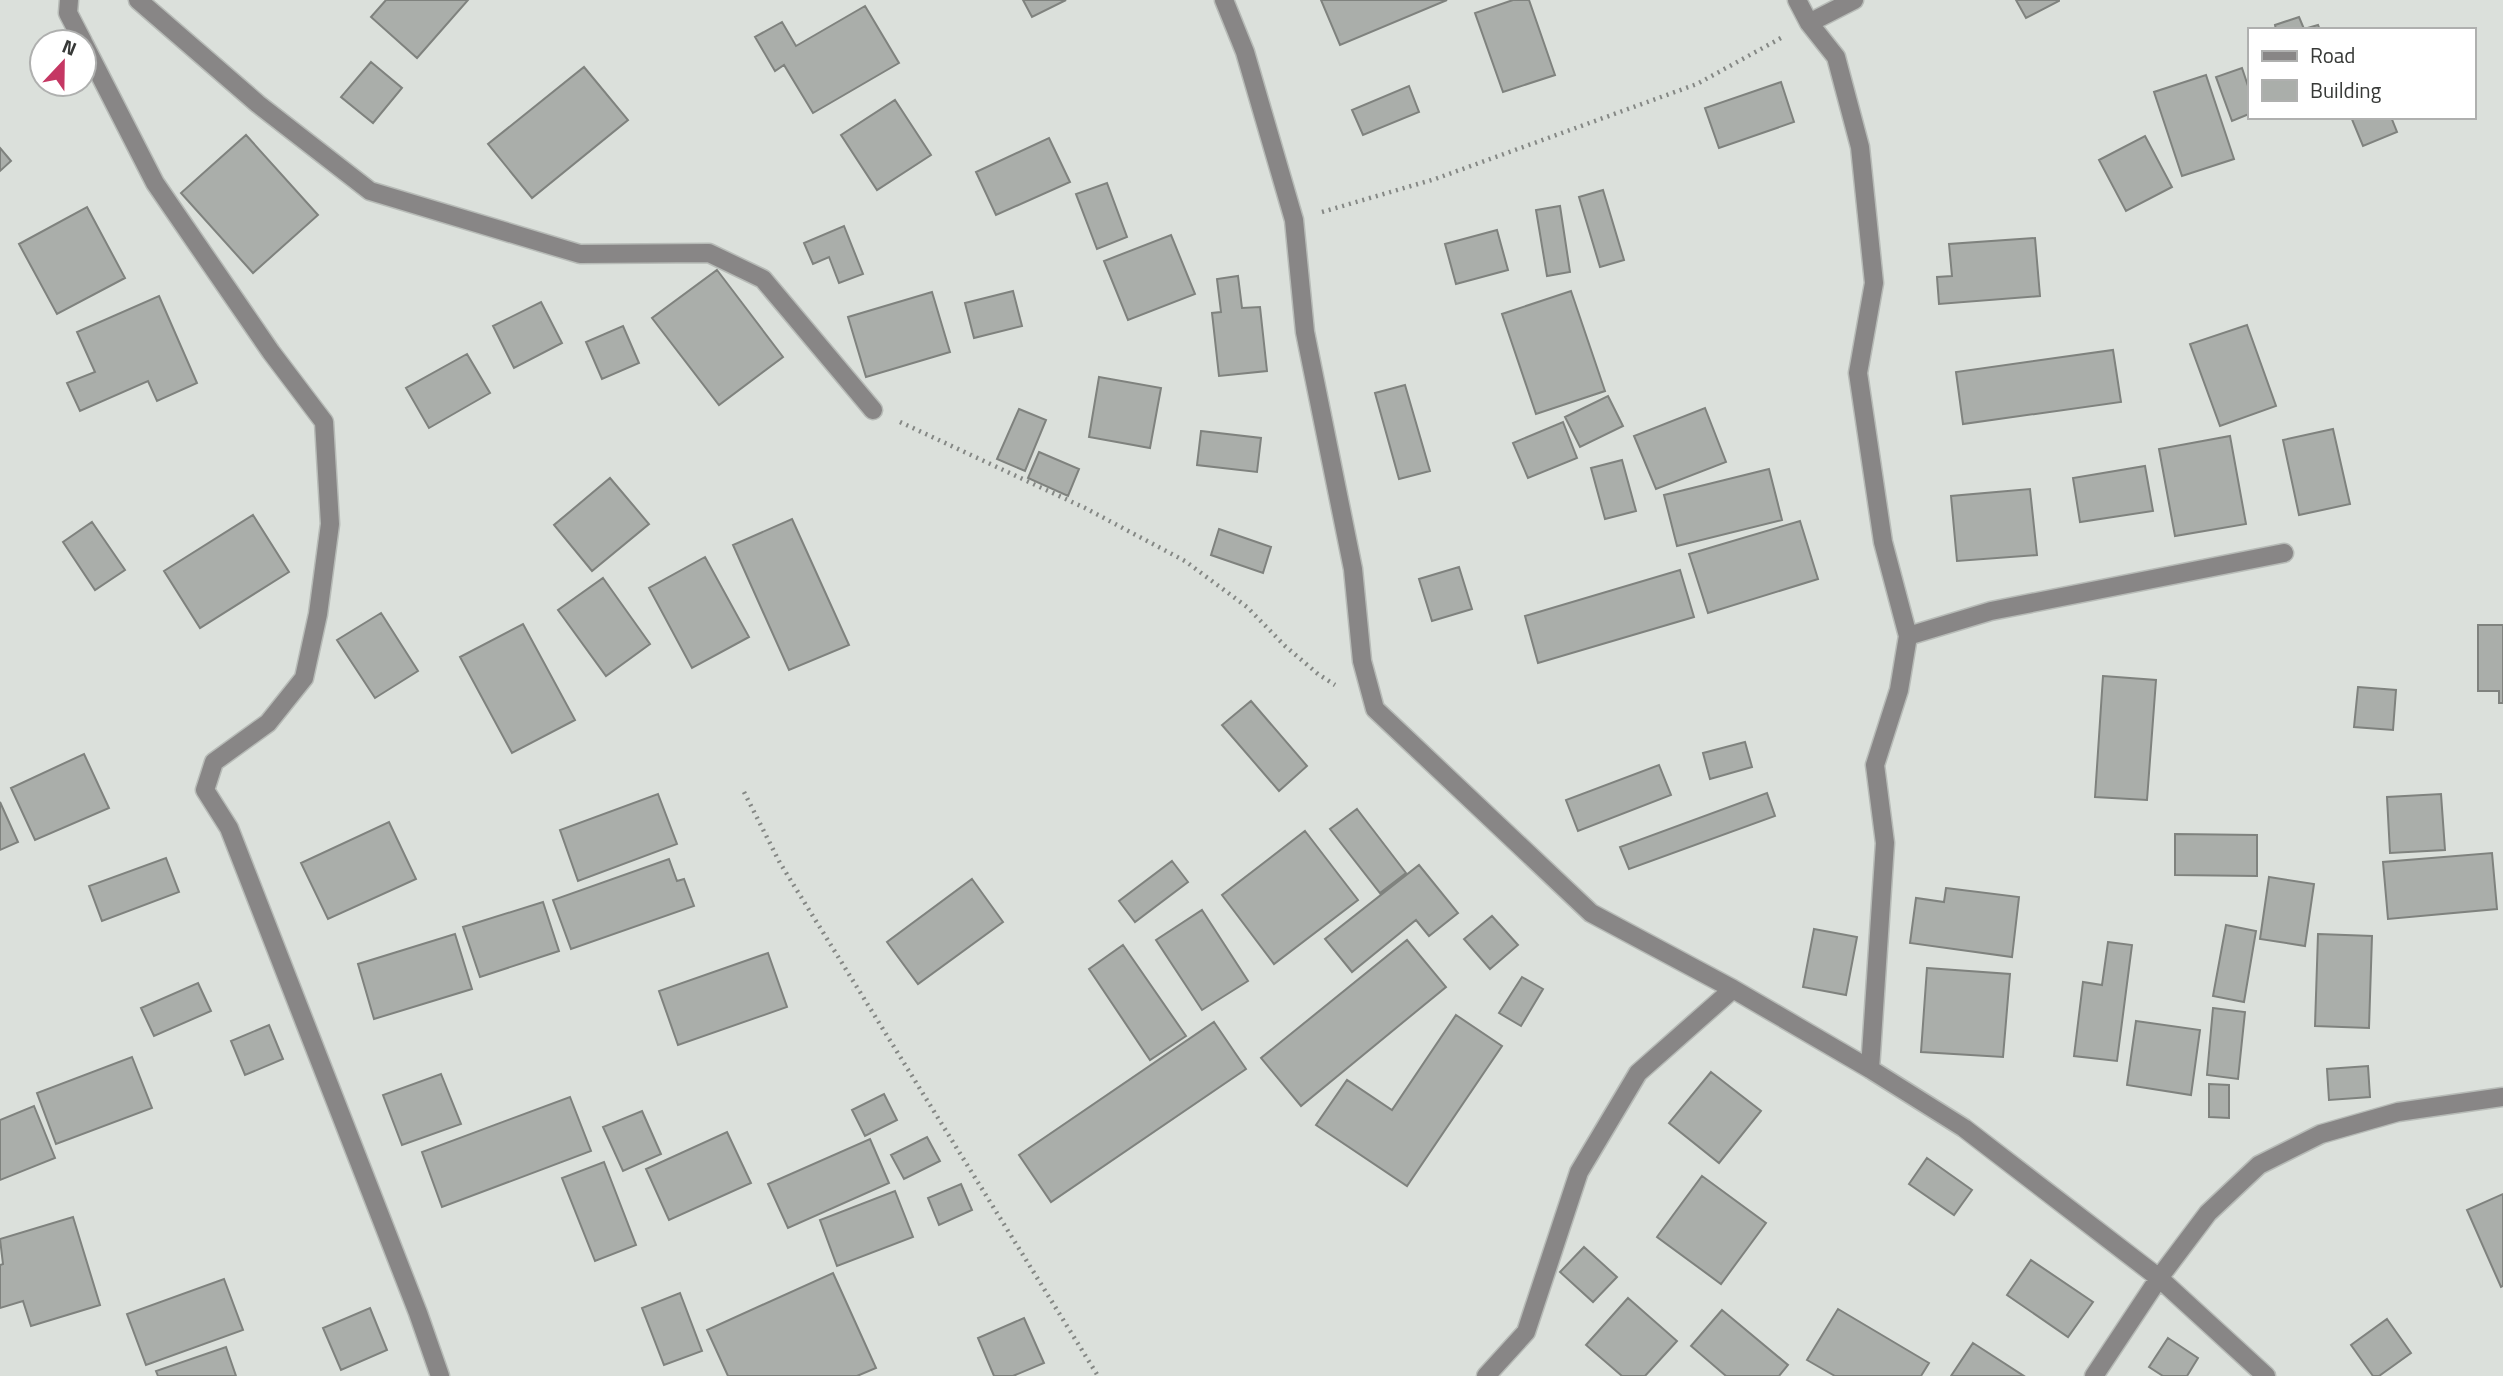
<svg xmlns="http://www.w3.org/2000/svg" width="2503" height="1376" viewBox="0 0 2503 1376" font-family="'Titillium Web',sans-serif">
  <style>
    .building { fill: #aaaeaa; stroke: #7f827e; stroke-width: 2 }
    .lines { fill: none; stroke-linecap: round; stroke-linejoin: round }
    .minor-casing { stroke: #b7bbb7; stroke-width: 21 }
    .path { stroke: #858885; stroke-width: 4.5; stroke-dasharray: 2 5; stroke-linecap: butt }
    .minor { stroke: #888686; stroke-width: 18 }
  </style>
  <rect width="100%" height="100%" fill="#dbe0db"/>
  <path class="building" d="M386 0H468L417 58 371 17Z
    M1023 0H1066L1032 17Z
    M1321 0H1447L1340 45Z
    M1513 0H1529L1555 75 1503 92 1475 13Z
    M2016 0H2059V1L2026 18Z
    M865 6 899 63 813 113 784 65 775 71 755 37 782 22 796 46Z
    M2299 17 2304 29 2318 25 2320 30H2276L2275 25Z
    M371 62 402 88 373 123 341 97Z
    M584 67 628 120 532 198 488 144Z
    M2242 68 2249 89V114L2232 121 2216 77Z
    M2206 75 2234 159 2182 176 2154 92Z
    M1781 82 1794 122 1719 148 1705 108Z
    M1409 86 1419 112 1363 135 1352 110Z
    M895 100 931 155 877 190 841 135Z
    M2351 117H2391L2397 132 2363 146Z
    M246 135 318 215 253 273 181 193Z
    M2145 136 2172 187 2126 211 2099 160Z
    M1049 138 1070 182 996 215 976 172Z
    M0 148 11 161 0 171Z
    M1107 183 1127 237 1097 249 1076 194Z
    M1603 190 1624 260 1600 267 1579 197Z
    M1560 206 1570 272 1547 276 1536 210Z
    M87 207 125 278 57 314 19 244Z
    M844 226 863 274 839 283 829 257 813 264 804 243Z
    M1497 230 1508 270 1456 284 1445 244Z
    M1171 235 1195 294 1128 320 1104 261Z
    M2035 238 2040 296 1939 304 1937 277 1952 276 1949 244Z
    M717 270 783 357 719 405 652 318Z
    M1238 276 1242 308 1260 307 1267 371 1219 376 1212 313 1221 312 1217 279Z
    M1013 291 1022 326 974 338 965 303Z
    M1571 291 1605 391 1536 414 1502 314Z
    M932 292 950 352 866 377 848 317Z
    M159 296 197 383 157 401 148 381 80 411 67 383 95 372 77 332Z
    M541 302 562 343 514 368 493 326Z
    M2247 325 2276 406 2220 426 2190 344Z
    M623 326 639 363 602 379 586 342Z
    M2113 350 2121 402 1963 424 1956 372Z
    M467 354 490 393 429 428 406 388Z
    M1099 377 1161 388 1150 448 1089 437Z
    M1405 385 1430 471 1399 479 1375 393Z
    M1608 396 1623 426 1580 447 1565 417Z
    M1705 408 1726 462 1656 489 1634 436Z
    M1019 409 1046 420 1025 471 997 459Z
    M1563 422 1577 458 1528 478 1513 443Z
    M2333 429 2350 504 2299 515 2283 440Z
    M1201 431 1261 438 1257 472 1197 465Z
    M2230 436 2246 524 2175 536 2159 449Z
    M1039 452 1079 469 1068 496 1028 478Z
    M1622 460 1636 511 1605 519 1591 468Z
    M2145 466 2153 511 2080 522 2073 478Z
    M1769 469 1782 520 1677 546 1664 495Z
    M610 478 649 524 592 571 554 525Z
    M2030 489 2037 555 1957 561 1951 496Z
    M253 515 289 572 200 628 164 571Z
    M792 519 849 645 789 670 733 545Z
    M1800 521 1818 579 1708 613 1689 554Z
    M92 522 125 570 95 590 63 542Z
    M1219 529 1271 547 1263 573 1211 555Z
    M705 557 749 637 692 668 649 588Z
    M1459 567 1472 609 1432 621 1419 579Z
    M1680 570 1694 617 1538 663 1525 616Z
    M603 578 650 644 606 676 558 610Z
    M381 613 418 671 375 698 337 640Z
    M523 624 575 720 512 753 460 657Z
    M2478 625H2503V703H2499V691H2478Z
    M2103 676 2156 680 2147 800 2095 797Z
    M2358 687 2396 690 2393 730 2354 727Z
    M1251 701 1307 766 1279 791 1222 725Z
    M1745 742 1752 767 1710 779 1703 753Z
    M84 754 109 808 35 840 11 788Z
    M1659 765 1671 795 1578 831 1566 800Z
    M1767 793 1775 816 1629 869 1620 847Z
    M658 794 677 844 578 881 560 830Z
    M2441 794 2445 850 2390 853 2387 797Z
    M0 802 18 842 0 850Z
    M1357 809 1406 873 1380 893 1330 829Z
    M389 822 416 879 328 919 301 863Z
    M1305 831 1358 900 1274 964 1222 895Z
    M2175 834 2257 835V876L2175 875Z
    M2492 853 2497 909 2388 919 2383 862Z
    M166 858 179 892 102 921 89 886Z
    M669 859 677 881 684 879 694 906 571 949 553 900Z
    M1172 861 1188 882 1135 922 1119 901Z
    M1419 865 1458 913 1429 936 1416 920 1352 972 1325 939Z
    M2269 877 2314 884 2305 946 2260 939Z
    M972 879 1003 922 918 984 887 942Z
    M1946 888 2019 897 2012 957 1910 943 1916 898 1944 902Z
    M543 902 559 951 480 977 463 927Z
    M1202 910 1248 981 1202 1010 1156 940Z
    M1492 916 1518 945 1490 969 1464 939Z
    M2226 925 2256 931 2244 1002 2213 996Z
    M1814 929 1857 937 1846 995 1803 987Z
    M455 934 472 989 374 1019 358 964Z
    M2318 934 2372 936 2369 1028 2315 1026Z
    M1407 940 1446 987 1301 1106 1261 1058Z
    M2108 942 2132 945 2117 1061 2074 1056 2083 982 2102 985Z
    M1123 945 1186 1036 1150 1060 1089 969Z
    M768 953 787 1007 678 1045 659 991Z
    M1927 968 2010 974 2003 1057 1921 1052Z
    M1522 977 1543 989 1521 1026 1499 1013Z
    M198 983 211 1011 154 1036 141 1008Z
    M2213 1008 2245 1012 2238 1079 2207 1075Z
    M1456 1015 1502 1046 1407 1186 1316 1125 1347 1080 1392 1110Z
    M2136 1021 2200 1030 2191 1095 2127 1085Z
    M1214 1022 1246 1069 1051 1202 1019 1155Z
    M269 1025 283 1059 245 1075 231 1041Z
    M132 1057 152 1108 56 1144 37 1093Z
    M2368 1066 2370 1097 2329 1100 2327 1069Z
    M1711 1072 1761 1111 1719 1163 1669 1123Z
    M441 1074 461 1124 402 1145 383 1095Z
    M2209 1084 2229 1085V1118L2209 1117Z
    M884 1094 897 1120 865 1136 852 1110Z
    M570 1097 591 1151 442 1207 422 1152Z
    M34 1106 55 1158 0 1180V1120Z
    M642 1111 661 1154 623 1171 603 1127Z
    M727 1132 751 1183 669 1220 646 1169Z
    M927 1137 940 1161 904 1179 891 1155Z
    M870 1139 889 1183 788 1228 768 1184Z
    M1927 1158 1972 1190 1954 1215 1909 1184Z
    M604 1162 636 1245 595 1261 562 1178Z
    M1702 1176 1766 1223 1721 1284 1657 1237Z
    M961 1184 972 1210 939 1225 928 1198Z
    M895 1191 913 1237 837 1266 820 1220Z
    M2503 1194V1286L2501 1287 2467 1210Z
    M73 1217 100 1305 31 1326 23 1301 0 1308V1265L3 1264 0 1239Z
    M1584 1247 1617 1277 1593 1302 1560 1272Z
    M2031 1260 2093 1302 2068 1337 2007 1295Z
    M833 1273 876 1368 857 1376H728L707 1330Z
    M224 1279 243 1330 146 1365 127 1314Z
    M680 1293 702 1351 664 1365 642 1308Z
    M1628 1298 1677 1341 1645 1376H1622L1586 1345Z
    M370 1308 387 1350 341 1370 323 1328Z
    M1838 1309 1929 1363 1921 1376H1835L1807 1360Z
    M1722 1310 1788 1365 1779 1376H1726L1691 1346Z
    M1024 1318 1044 1363 1013 1376H994L978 1338Z
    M2387 1319 2411 1353 2379 1376H2373L2351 1345Z
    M2168 1338 2198 1358 2187 1376H2163L2149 1367Z
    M1973 1343 2024 1376H1951Z
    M226 1347 236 1376H158L156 1371Z"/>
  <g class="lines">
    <defs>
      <path id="minor" d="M69 0 68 13 83 42
        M138 0 258 104 370 191 580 254 709 253 763 279 873 410
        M1224 0 1245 52 1294 220 1305 332 1353 569 1362 661 1375 709 1591 913 1733 989 1870 1069 1964 1128 2159 1278 2266 1376
        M1797 0 1809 23 1836 57 1860 147 1874 283 1858 373 1883 542 1908 636 1991 611 2284 553
        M1809 23 1854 0
        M84 44 155 183 271 352 324 422 330 524 318 614 304 678 268 723 214 762 205 790 229 828 418 1313 440 1376
        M1870 1069 1885 843 1875 765 1899 690 1908 636
        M1486 1376 1526 1332 1579 1172 1638 1073 1733 989
        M2094 1376 2159 1278 2208 1213 2259 1165 2321 1134 2398 1112 2503 1097"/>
    </defs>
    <use href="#minor" class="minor-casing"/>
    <path class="path" d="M1322 212 1435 179 1697 84 1781 38
      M900 422 1085 508 1185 561 1247 607 1285 646 1318 674 1335 685
      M744 792 780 863 1098 1376"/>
    <use href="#minor" class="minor"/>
  </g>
  <rect x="2248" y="28" width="228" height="91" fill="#ffffff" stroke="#afb0af" stroke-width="2"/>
  <rect x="2262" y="51" width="35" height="10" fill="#888686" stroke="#afb0af" stroke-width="2"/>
  <text x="2310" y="63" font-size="21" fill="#373937">Road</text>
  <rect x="2262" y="80" width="35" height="21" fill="#aaaeaa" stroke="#afb0af" stroke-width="2"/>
  <text x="2310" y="98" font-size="21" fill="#373937">Building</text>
  <g transform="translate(63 63) rotate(22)"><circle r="33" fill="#ffffff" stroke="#afb0af" stroke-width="2"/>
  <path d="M0-5L12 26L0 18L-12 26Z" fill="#c53763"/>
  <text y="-10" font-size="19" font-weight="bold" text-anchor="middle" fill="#373937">N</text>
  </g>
</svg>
